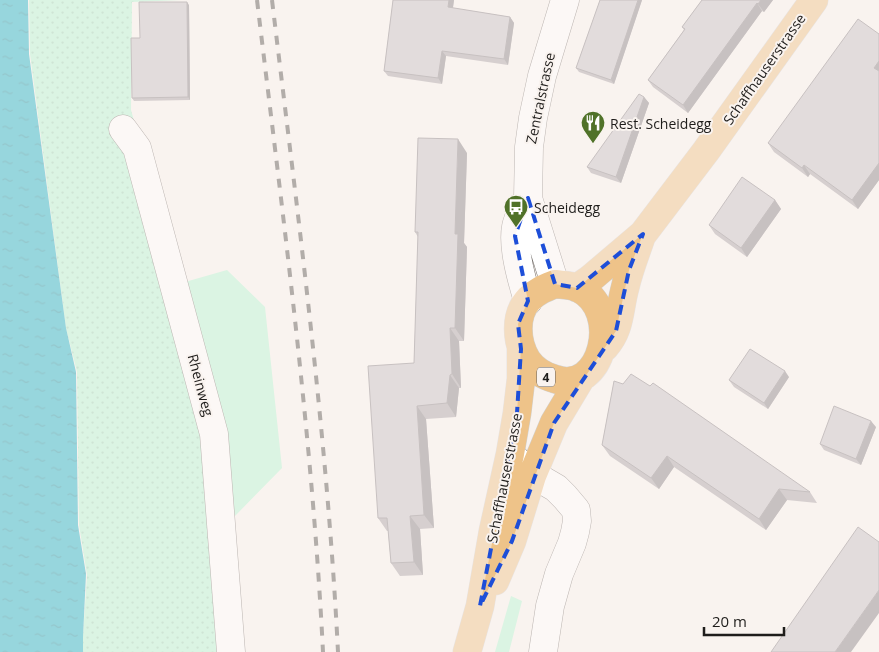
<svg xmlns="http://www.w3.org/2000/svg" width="879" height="652" viewBox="0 0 879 652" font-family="'Open Sans',sans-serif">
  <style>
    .grass { fill: #b5f6d4 }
    .park { fill: url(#park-dots) }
    .water { fill: url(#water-ripples) }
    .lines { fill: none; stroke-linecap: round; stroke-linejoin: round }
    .minor-casing { stroke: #726d69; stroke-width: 29 }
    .major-casing { stroke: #d2d2d1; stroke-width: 29 }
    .minor { stroke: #fff; stroke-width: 28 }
    .major { stroke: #eec389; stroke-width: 28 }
    .rail { stroke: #5c5956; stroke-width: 4; stroke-dasharray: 9 9; stroke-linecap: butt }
    .wall { fill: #aaa5a9 }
    .shaded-wall { fill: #8b868a }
    .building { fill: #c6c0c5; stroke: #8b868a }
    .marked { fill: none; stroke: #1d4ed8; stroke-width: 4; stroke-dasharray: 10 6; stroke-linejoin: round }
    .labels { text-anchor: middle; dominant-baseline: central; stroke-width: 4; stroke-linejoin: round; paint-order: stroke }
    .shield { fill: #f9f3ef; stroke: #605d5b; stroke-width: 1 }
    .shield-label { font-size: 12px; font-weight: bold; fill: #1f1d1b }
    .street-label { font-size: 14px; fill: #1f1d1b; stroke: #f9f3ef }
    .poi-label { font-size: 14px; fill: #1f1d1b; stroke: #f9f3ef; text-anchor: start }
  </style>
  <defs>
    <pattern id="park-dots" width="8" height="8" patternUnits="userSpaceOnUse" patternTransform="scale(1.25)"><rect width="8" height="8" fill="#b5f6d4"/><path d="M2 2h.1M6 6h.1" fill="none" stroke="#9bd2b5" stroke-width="1.8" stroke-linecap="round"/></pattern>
    <pattern id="water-ripples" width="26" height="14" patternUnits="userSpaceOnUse" patternTransform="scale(1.25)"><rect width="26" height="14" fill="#1fb3c7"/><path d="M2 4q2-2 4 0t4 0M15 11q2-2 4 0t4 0" fill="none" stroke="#1b91a1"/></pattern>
  </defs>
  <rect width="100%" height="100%" fill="#f9f3ef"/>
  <path class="grass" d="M227 270 265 307 282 468 234 517 185 282Z
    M511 596 522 601 509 652H495Z"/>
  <path class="park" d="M29 0H182L132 2 131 110 221 431 241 652H83V636L87 575 79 525 77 372 66 328 30 54Z"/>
  <path class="water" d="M0 0H28L29 54 66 328 76 372 78 525 86 574 83 637V652H0Z"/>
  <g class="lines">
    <defs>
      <path id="minor" d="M123 129 137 148 214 434 231 652
        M555 284 528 198 529 147 533 118 542 76 565 0
        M528 301C522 281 512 247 516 227 518 217 523 208 528 198
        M515 459 532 476 544 481 556 488 565 497 576 510 577 521 575 532 572 543 559 574 550 606 543 652"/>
      <path id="major" d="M555 284C563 285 571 285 578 288 624 310 602 396 555 379 544 376 534 370 527 360 516 342 514 315 529 299 537 291 545 288 555 284Z
        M577 288 590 279 643 234 706 151 814 0
        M605 347C621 329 619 310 625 288 629 270 636 253 642 235
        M495 581 512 541 532 476 554 423 581 378
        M467 652 480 606 493 531 510 454 517 413 521 379V349"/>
    </defs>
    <use href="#minor" class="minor-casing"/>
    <use href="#major" class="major-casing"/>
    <use href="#minor" class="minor"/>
    <use href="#major" class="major"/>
    <path class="rail" d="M257 0C283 217 312 434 323 652
      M272 0C298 217 327 434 338 652"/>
  </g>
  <path class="wall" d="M393 0H454L453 8 510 17 514 23 508 65 446 56 442 84 388 76 384 71Z
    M600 0H642L614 84 579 72 576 68Z
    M702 0H773L764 12 762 11 688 113 653 87 648 80 684 30 682 27Z
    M189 5 190 100 134 101 132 98 140 38Z
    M879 34V180L858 209 810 174 808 177 774 152 768 143Z
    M644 97 649 103 621 183 591 173 587 167Z
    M467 153 464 243 467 247 464 341H459L461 388H459L456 417 426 419 434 528 420 529 423 575 400 576 391 563 388 531H387L378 518 414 363 418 237 415 232Z
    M775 200 781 209 747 257 715 234 709 225Z
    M789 377 768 409 734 387 729 380Z
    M614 381 810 492 817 503 787 500 766 530 674 467 659 489 610 456 602 445Z
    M876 427 861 465 824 450 820 444Z"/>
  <path class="shaded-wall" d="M449 0H454L452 13 448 7Z
    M638 0H642L614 84 611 80Z
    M761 0H773L764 12 758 4Z
    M187 2 189 5 190 100 188 97Z
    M757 3 762 11 688 113 683 105Z
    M510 17 514 23 508 65 504 59Z
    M442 51 446 56 442 84 438 78Z
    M879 61V74L874 68Z
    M644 97 649 103 621 183 616 177Z
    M458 139 467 153 464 243 467 247 464 341 455 328V234Z
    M879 163V180L858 209 852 200Z
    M804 165 810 174 808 177 802 168Z
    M775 200 781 209 747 257 741 248Z
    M450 328 459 341 461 388 452 374Z
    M785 371 789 377 768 409 764 403Z
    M450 375 459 388 456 417 447 403Z
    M417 406 426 419 434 528 424 515Z
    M871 421 876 427 861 465 856 459Z
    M667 456 674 467 659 489 651 478Z
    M779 489 787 500 766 530 759 519Z
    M410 516 420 529 423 575 414 562Z
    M879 590V613L851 652H835Z"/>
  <path class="building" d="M393 0H449L448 7 510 17 504 59 442 51 438 78 384 71Z
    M600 0H638L611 80 576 68Z
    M702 0H761L758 4 757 3 683 105 648 80 685 29 682 27Z
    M139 2H187L188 97 132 98 131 38H140Z
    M858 19 879 34V61L874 68 879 71V163L852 200 804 165 802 168 768 143Z
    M639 94 644 97 616 177 587 167Z
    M418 138 458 139 455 234H458L455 328H450L452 374 450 375 447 403 417 406 424 515 410 516 414 562 391 563 387 518H378L368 366 414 363 418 232H415Z
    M742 177 775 200 741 248 709 225Z
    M750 349 785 371 764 403 729 380Z
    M631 374 650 386 653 383 810 492 779 489 759 519 667 456 651 478 602 445 614 381 623 384Z
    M834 406 871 421 856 459 820 444Z
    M858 527 879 542V590L835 652H771Z"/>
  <path d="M0 0H879V652H0ZM528 198 555 284 577 288 643 234 629 270 616 331 554 423 512 541 480 606 517 413 521 349 518 324 528 301 515 236Z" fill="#f9f3ef" fill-opacity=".55" fill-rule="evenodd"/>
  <path class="marked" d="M528 198 555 284 577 288 643 234 629 270 616 331 554 423 512 541 480 606 517 413 521 349 518 324 528 301 515 236Z"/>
  <defs>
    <symbol id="restaurant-pin" viewBox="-11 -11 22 30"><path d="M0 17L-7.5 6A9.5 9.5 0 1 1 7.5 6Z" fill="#507229" stroke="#f9f3ef"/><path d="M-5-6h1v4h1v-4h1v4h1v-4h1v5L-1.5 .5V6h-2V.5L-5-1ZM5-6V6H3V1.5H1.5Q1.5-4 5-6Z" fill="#fff"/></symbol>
    <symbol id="bus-pin" viewBox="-11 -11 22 30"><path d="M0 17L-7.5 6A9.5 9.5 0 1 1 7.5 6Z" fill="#507229" stroke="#f9f3ef"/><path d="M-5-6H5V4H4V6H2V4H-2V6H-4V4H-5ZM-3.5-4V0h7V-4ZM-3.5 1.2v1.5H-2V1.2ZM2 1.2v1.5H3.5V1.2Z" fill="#fff"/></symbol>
  </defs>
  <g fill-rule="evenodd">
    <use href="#restaurant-pin" x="579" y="109" width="28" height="38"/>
    <use href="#bus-pin" x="502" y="193" width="28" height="38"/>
  </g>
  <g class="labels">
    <rect class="shield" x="537" y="367.5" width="18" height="19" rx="4"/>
    <g class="shield-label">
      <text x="546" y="377">4</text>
    </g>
    <g class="street-label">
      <text transform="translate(764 69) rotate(-55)">Schaffhauserstrasse</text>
      <text transform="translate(540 98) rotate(-78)">Zentralstrasse</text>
      <text transform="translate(201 385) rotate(75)">Rheinweg</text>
      <text transform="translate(504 478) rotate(-79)">Schaffhauserstrasse</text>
    </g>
    <g class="poi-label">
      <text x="610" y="123">Rest. Scheidegg</text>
      <text x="534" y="207">Scheidegg</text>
    </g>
  </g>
  <path d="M704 627v8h80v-8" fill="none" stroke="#1f1d1b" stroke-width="2.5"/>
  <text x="712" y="627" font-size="15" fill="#1f1d1b" stroke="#f9f3ef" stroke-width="4" paint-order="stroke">20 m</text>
</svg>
